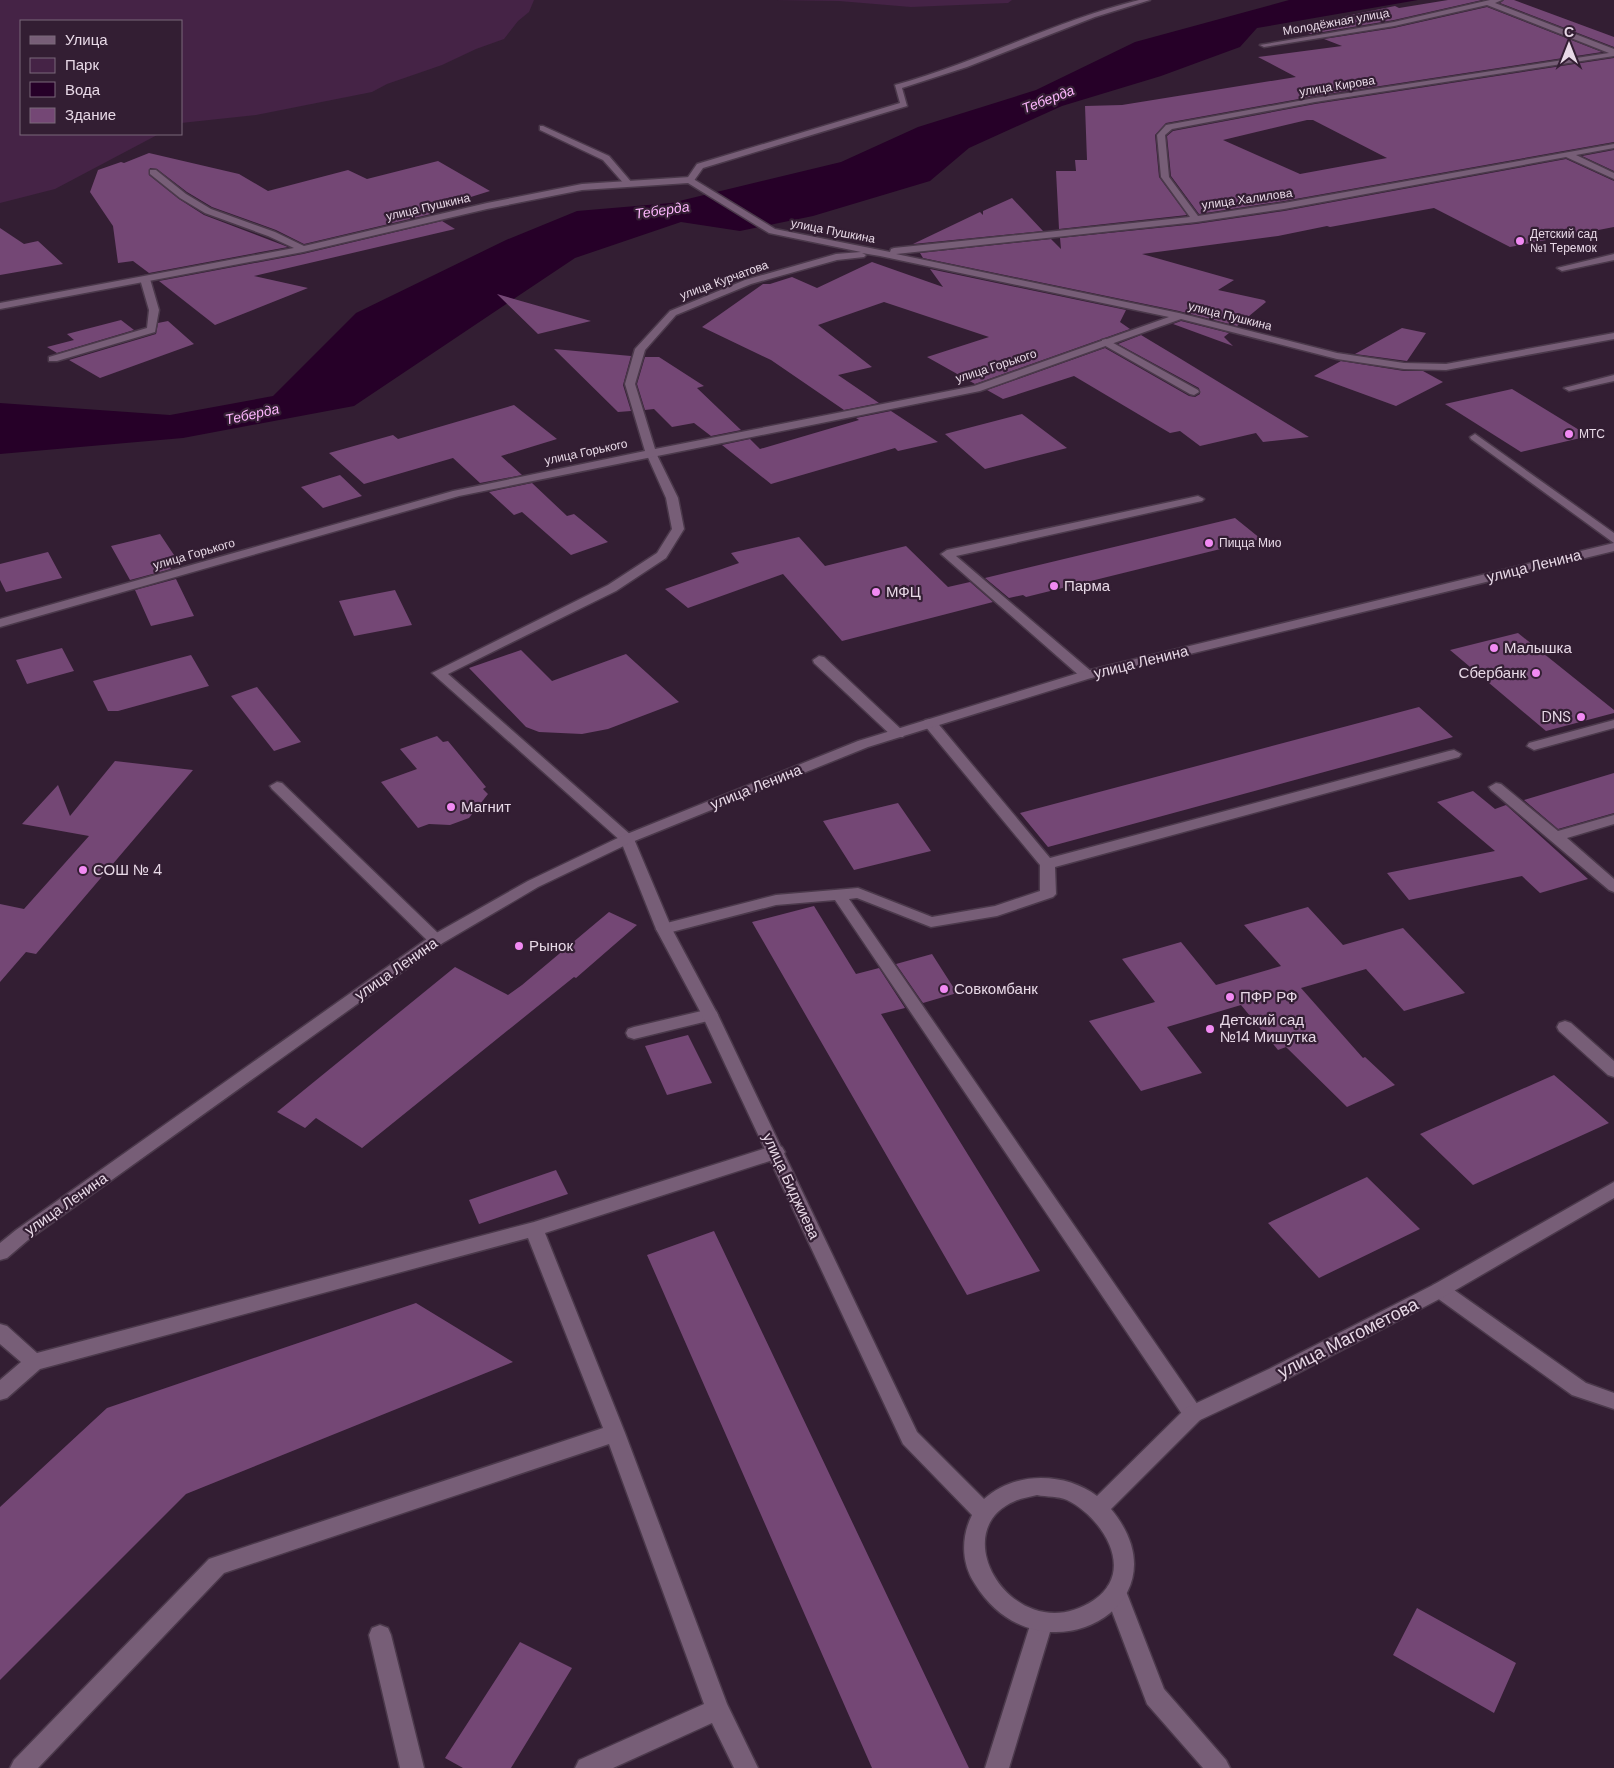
<svg xmlns="http://www.w3.org/2000/svg" width="1614" height="1768" viewBox="0 0 1614 1768" font-family="'DM Sans',sans-serif">
  <style>
    .green { fill: #452346 }
    .water { fill: #260028 }
    .building { fill: #744775; fill-rule: evenodd }
    .lines { fill: none; stroke-linecap: round; stroke-linejoin: round }
    .lane-casing { stroke: #4b394b; stroke-width: 3 }
    .street-casing { stroke: #4b394b; stroke-width: 3 }
    .secondary-casing { stroke: #4b394b; stroke-width: 3 }
    .lane { fill: #775e77; fill-rule: evenodd }
    .street { fill: #775e77; fill-rule: evenodd }
    .secondary { fill: #775e77; fill-rule: evenodd }
    .poi-dot { fill: #f28af3; stroke: #331e33; stroke-width: 2 }
    .labels { text-anchor: middle; dominant-baseline: central; stroke-width: 4.5; stroke-linejoin: round; paint-order: stroke }
    .far-street-label { font-size: 12px; fill: #e8d9e7; stroke: #331e33 }
    .far-poi-label { font-size: 12px; fill: #e8d9e7; stroke: #331e33; text-anchor: start }
    .far-water-label { font-size: 14px; font-style: italic; fill: #fdb6fd; stroke: #331e33 }
    .street-label { font-size: 15px; fill: #e8d9e7; stroke: #331e33 }
    .poi-label { font-size: 15px; fill: #e8d9e7; stroke: #331e33; text-anchor: start }
    .near-street-label { font-size: 18px; fill: #e8d9e7; stroke: #331e33 }
  </style>
  <rect width="100%" height="100%" fill="#331e33"/>
  <path class="green" d="M0 0H534L529 12 518 21 504 39 476 49 442 65 387 84 372 92 256 115 181 123V21H21V134H159L55 189 0 203Z
    M776 0H1012L1008 3 911 7 839 1Z"/>
  <path class="water" d="M1289 0H1418L1257 28 1240 47 1161 76 1062 106 969 148 930 181 813 216 740 231 681 222 575 258 354 406 183 438 0 454V403L170 415 273 396 356 313 506 240 577 211 671 203 841 162 918 127 1036 90 1135 42Z"/>
  <path class="building" d="M1448 0H1482L1394 20 1311 34 1292 27 1395 6 1399 8Z
    M1504 0H1514L1614 37V47L1500 3Z
    M1487 7 1602 52 1315 96 1166 123 1155 135 1159 177 1187 215 1059 229 1056 171H1076L1075 160H1087L1085 106 1122 105 1296 77 1258 57 1342 46 1324 39 1394 28Z
    M1614 58V142L1284 201 1199 214 1171 176 1167 136 1173 131 1315 104ZM1307 120H1313L1387 158 1300 174 1223 140Z
    M1614 150V171L1582 156Z
    M149 153 239 174 268 191 348 170 367 179 438 161 490 191 426 211 431 214 304 244 276 230 212 207 187 192 157 169 150 168 149 175 179 199 204 215 288 247 149 273 133 261 118 263 113 226 90 192 98 170 121 162 124 163Z
    M1566 159 1614 181V227L1510 247 1434 208 1330 227 1327 226 1278 236 1142 254 1234 280 1218 290 1264 300 1266 302 1237 326 1179 311 923 258 920 253 1051 239 1061 249 1060 238 1196 224 1284 211Z
    M1012 198 1043 231 913 244 980 212 983 215V211Z
    M442 221 455 229 254 276 308 288 215 325 159 281 303 254Z
    M0 228 24 244 38 241 63 264 0 275Z
    M872 262 943 287 930 269 1126 310 1120 322 1130 329 975 384 927 357 989 337 884 302 818 325 872 367 838 375 879 403 844 410 771 360 702 327 763 284H770L792 277 817 288Z
    M497 294 591 321 538 334Z
    M121 320 134 330 57 353 47 347 74 340 67 334Z
    M168 321 194 344 100 378 69 360 156 334 158 323Z
    M1181 321 1229 333 1224 337 1233 346 1173 324Z
    M1402 328 1426 333 1407 361 1355 354Z
    M1141 335 1176 356 1309 437 1263 442 1256 433 1200 446 1180 431 1170 433 1074 376 1003 399 987 390 1105 348 1189 396 1195 397 1200 394 1199 388 1118 344Z
    M554 349 631 356 623 385 631 411 618 412Z
    M645 357H659L704 386 697 388 741 430 711 436 694 423 672 427 654 409 645 410 637 384Z
    M1341 361 1404 371H1423L1443 382 1396 406 1314 376Z
    M1512 389 1589 436 1521 452 1445 404Z
    M514 405 557 439 501 456 522 475 480 483 453 458 364 484 329 453 393 435 398 439Z
    M891 411 938 442 898 451 895 448 771 484 722 445 750 439 760 449 859 420 856 418Z
    M1022 414 1067 448 985 469 945 434Z
    M340 475 362 496 323 508 301 487Z
    M532 483 567 516 574 514 608 542 571 555 522 512 514 515 489 492Z
    M1235 518 1261 539 1026 597 1023 595 1009 598 985 578Z
    M160 534 176 558 167 561 171 569 130 580 111 546Z
    M799 537 825 566 906 546 948 587 970 582 993 602 842 641 783 574 688 608 665 589 739 563 731 553Z
    M48 552 62 578 6 592 0 580V564Z
    M176 579 194 616 151 626 135 590Z
    M395 590 412 625 354 636 339 601Z
    M1518 633 1614 710V713L1546 731 1450 650Z
    M62 648 74 671 27 684 16 660Z
    M521 650 552 681 626 654 679 702 608 729 582 734 539 732 526 727 469 668Z
    M191 655 209 686 118 711H108L93 681Z
    M257 687 301 742 274 751 231 696Z
    M1419 707 1453 737 1048 847 1020 813Z
    M437 736 443 742 448 741 486 787 483 789 488 794 469 818 450 825 429 824 418 828 381 782 417 769 400 749Z
    M115 761 193 770 36 954 26 952 0 982V904L24 909 89 836 22 824 58 785 70 816Z
    M1614 773V813L1558 829 1524 800Z
    M1473 791 1495 809 1506 805 1588 879 1540 893 1522 876 1409 900 1387 873 1495 851 1437 802Z
    M898 803 931 851 854 870 823 821Z
    M814 906 856 974 879 968 905 1008 881 1014 1040 1271 967 1295 752 922Z
    M1308 907 1343 945 1403 928 1465 993 1404 1011 1366 969 1301 988 1363 1058 1365 1057 1395 1085 1347 1107 1286 1047 1278 1050 1241 1005 1167 1027 1202 1073 1141 1091 1089 1021 1155 1002 1122 959 1181 942 1216 985 1281 966 1244 925Z
    M609 912 637 925 576 978 574 977 362 1148 316 1118 305 1128 277 1112 455 967 508 995 522 985Z
    M932 954 957 993 923 1003 896 964Z
    M688 1035 712 1083 667 1095 645 1046Z
    M1554 1075 1609 1123 1473 1185 1420 1134Z
    M556 1170 568 1194 479 1224 469 1200Z
    M1367 1177 1420 1229 1319 1278 1268 1223Z
    M714 1231 969 1768H872L647 1255Z
    M416 1303 513 1362 186 1494 0 1680V1507L107 1408Z
    M1417 1608 1516 1663 1494 1713 1393 1655Z
    M520 1642 572 1668 511 1768H463L445 1758Z"/>
  <g class="lines">
    <defs>
      <path id="lane" d="M1139 0H1150L1095 17 967 67 902 88 907 106 703 168 693 182 686 180 697 164 900 103 895 85C978 62 1055 21 1139 0Z
        M543 126 609 156 633 184 626 186 603 160 540 130V126Z
        M145 276 150 279 159 310 155 332 57 361H49V357L147 328 149 310 140 279Z
        M1106 339 1198 390 1199 392 1194 395 1190 394 1102 344V340Z
        M1614 375V381L1569 391 1564 388Z
        M1475 434 1614 533V543L1471 439 1470 437Z
        M651 450 656 453 678 498 684 529 666 558 616 591 448 674 632 836 634 839 632 842H622L432 673 608 585 657 553 672 529 666 498 646 453Z
        M1198 496 1204 499 1202 501 956 556 1092 672 1094 675 1092 678H1082L941 554 947 550Z
        M819 656 824 657 903 731 905 734 903 737H893L814 663 813 660Z
        M930 719 935 720 1050 858 1449 751 1454 750 1461 754 1459 757 1055 867 1056 894 1053 897 997 916 931 927 857 898 849 899 1200 1408 1203 1414 1200 1420 1193 1423 1186 1420 835 900 776 905 664 934 659 933 656 929 659 925 776 895 858 888 932 917 995 906 1040 891V865L925 726 923 723 925 720Z
        M1614 720V728L1534 750 1527 746 1529 743Z
        M277 782 282 783 441 936 444 940 441 944H431L272 789 270 786Z
        M1496 783 1501 784 1558 831 1614 815V824L1567 838 1614 879V892L1609 890 1491 790 1489 787Z
        M710 1009 716 1011 718 1015 716 1019 634 1039 628 1037 626 1033 628 1029 634 1027Z
        M1565 1021 1571 1023 1614 1061V1077L1608 1075 1559 1031 1557 1027 1559 1023Z
        M776 1145 782 1147 785 1152 782 1157 545 1233 625 1433 727 1704 758 1768H734L712 1723 613 1768H575L579 1760 704 1704 609 1444 224 1573 38 1768H10L14 1760 209 1559 603 1428 528 1238 40 1369 7 1398 0 1400V1380L21 1362 0 1344V1324L7 1326 37 1353 534 1222Z
        M1440 1282 1447 1285 1586 1383 1614 1393V1409L1572 1395 1433 1295 1431 1290 1433 1285Z
        M1116 1583 1124 1586 1164 1689 1226 1760 1230 1768H1203L1147 1704 1105 1593 1108 1586Z
        M1042 1612 1050 1615 1053 1622 1009 1768H985L1031 1622 1034 1615Z
        M380 1625 388 1628 391 1635 424 1768H400L369 1635 372 1628Z"/>
      <path id="street" d="M1490 0H1502L1495 3 1614 49V56L1315 102 1172 129 1165 135 1169 177 1198 216 1284 203 1614 144V148L1576 155 1614 173V179L1566 157 1284 209 1196 222 896 254 1179 313 1337 353 1404 363 1446 364 1614 333V339L1446 370 1404 369 1337 359 1181 319 980 391 459 496 0 627V619L453 491 645 451 625 384 635 349 670 311 745 280 836 254 861 252 769 233 688 183 582 190 487 209 303 252 0 309V303L294 248 268 236 205 213 180 198 150 174V170H156L186 194 211 209 275 232 304 246 487 203 582 184 690 177 775 229 890 252 891 249 894 248 1190 217 1161 177 1157 135 1166 125 1315 98 1609 53 1487 5 1394 26 1264 47 1260 45 1394 22ZM862 253 880 256 1169 317 974 386 655 449 635 384 645 350 676 315 751 284 837 260 864 257 866 255Z
        M1614 254V260L1562 271 1557 268Z
        M627 834 634 839 672 929 718 1015 917 1432 984 1499C1015 1471 1065 1472 1097 1496L1186 1408 1269 1369 1433 1285 1614 1182V1198L1447 1295 1283 1381 1200 1420 1111 1509C1192 1607 1038 1687 975 1584 961 1563 961 1537 972 1515L903 1444 702 1015 656 929 620 839ZM1037 1495C1047 1497 1058 1496 1067 1500 1102 1517 1137 1571 1094 1600 1017 1652 941 1532 1015 1501 1022 1498 1030 1497 1037 1495Z"/>
      <path id="secondary" d="M1614 543V551L1091 678 868 747 632 842 538 887 441 944 28 1240 7 1258 0 1260V1243L16 1230 431 936 528 881 622 836 858 741 1082 672Z"/>
    </defs>
    <use href="#lane" class="lane-casing"/>
    <use href="#street" class="street-casing"/>
    <use href="#secondary" class="secondary-casing"/>
    <use href="#lane" class="lane"/>
    <use href="#street" class="street"/>
    <use href="#secondary" class="secondary"/>
  </g>
  <g class="poi-dot">
    <circle cx="1520" cy="241" r="5"/>
    <circle cx="1569" cy="434" r="5"/>
    <circle cx="1209" cy="543" r="5"/>
    <circle cx="1054" cy="586" r="5"/>
    <circle cx="876" cy="592" r="5"/>
    <circle cx="1494" cy="648" r="5"/>
    <circle cx="1536" cy="673" r="5"/>
    <circle cx="1581" cy="717" r="5"/>
    <circle cx="451" cy="807" r="5"/>
    <circle cx="83" cy="870" r="5"/>
    <circle cx="519" cy="946" r="5"/>
    <circle cx="944" cy="989" r="5"/>
    <circle cx="1230" cy="997" r="5"/>
    <circle cx="1210" cy="1029" r="5"/>
  </g>
  <g class="labels">
    <g class="far-street-label">
      <text transform="translate(1336 22) rotate(-10)">Молодёжная улица</text>
      <text transform="translate(1337 86) rotate(-9)">улица Кирова</text>
      <text transform="translate(1247 199) rotate(-8)">улица Халилова</text>
      <text transform="translate(428 207) rotate(-13)">улица Пушкина</text>
      <text transform="translate(833 231) rotate(11)">улица Пушкина</text>
      <text transform="translate(724 280) rotate(-20)">улица Курчатова</text>
      <text transform="translate(1230 316) rotate(14)">улица Пушкина</text>
      <text transform="translate(996 366) rotate(-18)">улица Горького</text>
      <text transform="translate(586 452) rotate(-12)">улица Горького</text>
      <text transform="translate(194 554) rotate(-16)">улица Горького</text>
    </g>
    <g class="far-poi-label">
      <text x="1530" y="234">Детский сад<tspan x="1530" dy="14">№1 Теремок</tspan></text>
      <text x="1579" y="434">МТС</text>
      <text x="1219" y="543">Пицца Мио</text>
    </g>
    <g class="far-water-label">
      <text transform="translate(1048 99) rotate(-21)">Теберда</text>
      <text transform="translate(662 210) rotate(-8)">Теберда</text>
      <text transform="translate(252 414) rotate(-12)">Теберда</text>
    </g>
    <g class="street-label">
      <text transform="translate(1534 566) rotate(-14)">улица Ленина</text>
      <text transform="translate(1141 662) rotate(-14)">улица Ленина</text>
      <text transform="translate(756 787) rotate(-22)">улица Ленина</text>
      <text transform="translate(396 969) rotate(-35)">улица Ленина</text>
      <text transform="translate(791 1186) rotate(65)">улица Биджиева</text>
      <text transform="translate(66 1204) rotate(-35)">улица Ленина</text>
    </g>
    <g class="poi-label">
      <text x="1064" y="586">Парма</text>
      <text x="886" y="592">МФЦ</text>
      <text x="1504" y="648">Малышка</text>
      <text x="1526" y="673" text-anchor="end">Сбербанк</text>
      <text x="1571" y="717" text-anchor="end">DNS</text>
      <text x="461" y="807">Магнит</text>
      <text x="93" y="870">СОШ № 4</text>
      <text x="529" y="946">Рынок</text>
      <text x="954" y="989">Совкомбанк</text>
      <text x="1240" y="997">ПФР РФ</text>
      <text x="1220" y="1020">Детский сад<tspan x="1220" dy="17">№14 Мишутка</tspan></text>
    </g>
    <g class="near-street-label">
      <text transform="translate(1348 1338) rotate(-27)">улица Магометова</text>
    </g>
  </g>
  <rect x="20" y="20" width="162" height="115" fill="#331e33" stroke="#7b697b"/>
  <rect x="30" y="36" width="25" height="8" fill="#775e77" stroke="#7b697b"/>
  <text x="65" y="45" font-size="15" fill="#e8d9e7">Улица</text>
  <rect x="30" y="58" width="25" height="15" fill="#452346" stroke="#7b697b"/>
  <text x="65" y="70" font-size="15" fill="#e8d9e7">Парк</text>
  <rect x="30" y="82" width="25" height="15" fill="#260028" stroke="#7b697b"/>
  <text x="65" y="95" font-size="15" fill="#e8d9e7">Вода</text>
  <rect x="30" y="108" width="25" height="15" fill="#744775" stroke="#7b697b"/>
  <text x="65" y="120" font-size="15" fill="#e8d9e7">Здание</text>
  <g transform="translate(1569 45)" stroke="#331e33" stroke-width="4" paint-order="stroke">
  <path d="M0-4L9 19L0 12L-9 19Z" fill="#e8d9e7"/>
  <text y="-8" font-size="14" font-weight="bold" text-anchor="middle" fill="#e8d9e7">С</text>
  </g>
</svg>
